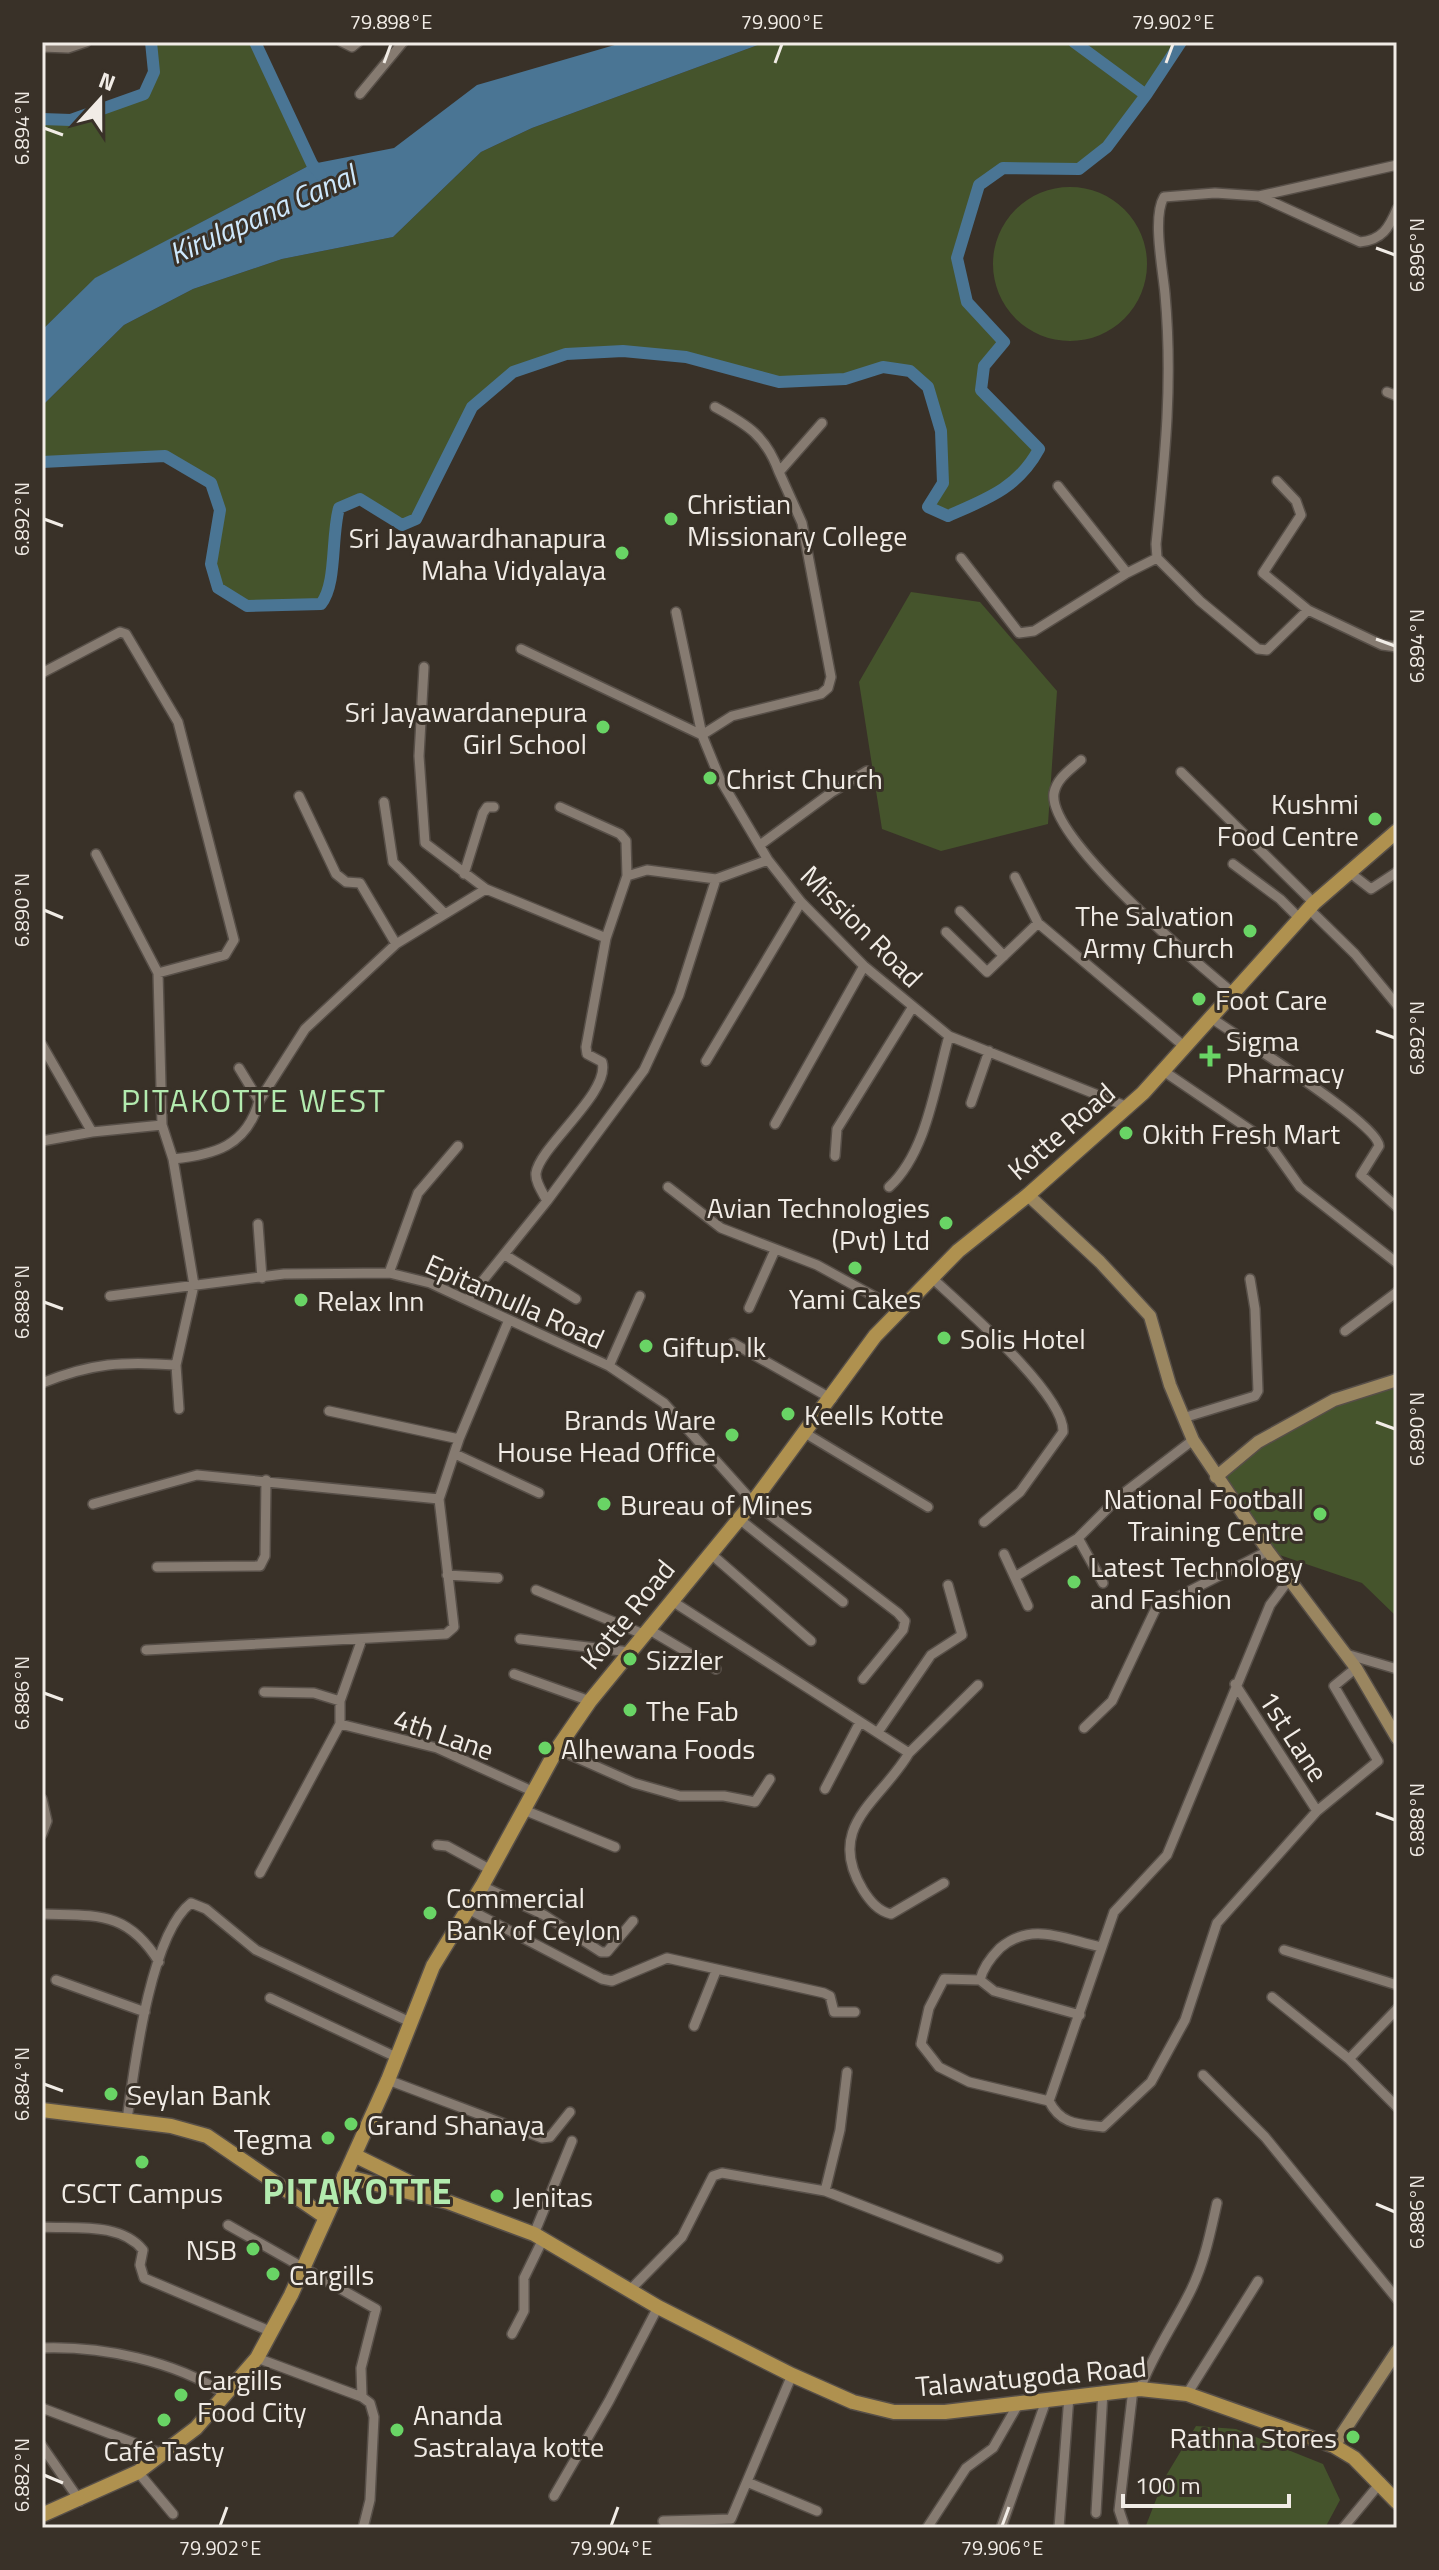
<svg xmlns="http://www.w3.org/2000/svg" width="1439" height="2570" viewBox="0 0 1439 2570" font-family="'Titillium Web',sans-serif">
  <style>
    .green { fill: #45542c }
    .water { fill: #4a7594 }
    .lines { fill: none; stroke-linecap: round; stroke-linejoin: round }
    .canal { stroke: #4a7594; stroke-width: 12 }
    .street-casing { stroke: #574f48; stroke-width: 12 }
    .secondary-casing { stroke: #574f48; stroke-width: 15 }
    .primary-casing { stroke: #574f48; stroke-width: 17 }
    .street { stroke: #867b71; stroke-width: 9 }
    .secondary { stroke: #9a8660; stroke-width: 12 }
    .primary { stroke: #af914f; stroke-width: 14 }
    .ticks { fill: none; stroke: #f1ece6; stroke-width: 3 }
    .poi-dot { fill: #69d465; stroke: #393128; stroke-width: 3 }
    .labels { text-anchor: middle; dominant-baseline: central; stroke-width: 6; stroke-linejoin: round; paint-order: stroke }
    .poi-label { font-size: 28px; fill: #f1ece6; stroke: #393128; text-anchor: start }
    .street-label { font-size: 28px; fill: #f1ece6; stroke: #393128 }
    .water-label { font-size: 30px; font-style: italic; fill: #cee8fc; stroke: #393128 }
    .quarter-label { font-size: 32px; letter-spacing: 2px; fill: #b3ebaf; stroke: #393128 }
    .district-label { font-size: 36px; font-weight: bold; letter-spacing: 2px; fill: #b3ebaf; stroke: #393128 }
    .neatline { fill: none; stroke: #f1ece6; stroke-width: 3 }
    .ticks-label { font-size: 20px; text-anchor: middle; fill: #f1ece6 }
  </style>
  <rect width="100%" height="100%" fill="#393128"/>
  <path class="green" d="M151 42H255L312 164 96 278 42 330V119L71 120 144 94 154 72Z
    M766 42H1181L1107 147 1079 169 1003 168 979 185 957 258 967 302 1004 342 984 366 981 390 1039 449C1018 488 987 499 948 516L928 507 943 483 941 432 928 387 910 371 883 367 845 379 779 382 686 357 623 351 566 354 513 372 472 407 416 519 402 525 360 499 339 508C331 537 338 584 321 604L247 606 218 588 211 564 220 510 211 484 165 456 42 462V406L124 325 193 289 282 259 393 237 481 152 532 128Z
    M993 264a77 77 0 1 1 154 0a77 77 0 1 1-154 0Z
    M911 592 980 602 1057 691 1048 824 941 851 882 829 859 682Z
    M1397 1380V1617L1362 1583 1268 1551 1216 1477C1273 1428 1326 1402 1397 1380Z
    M1196 2426 1236 2429 1323 2464 1340 2500 1325 2528H1145L1164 2479Z"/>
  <path class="water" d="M625 42H766L532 128 481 152 393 237 282 259 193 289 124 325 42 406V330L95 278 312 164 394 148 477 85Z"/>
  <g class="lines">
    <path class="canal" d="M255 42 312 164 321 175
      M1074 42 1146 95 1181 42
      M42 119 71 120 144 94 154 72 151 42
      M42 462 165 456 211 483 220 510 211 564 218 588 247 606 321 604C337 584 331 537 339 508L360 499 402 525 416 519 472 407 513 372 566 354 623 351 686 357 779 382 845 379 883 367 910 371 928 387 941 431 943 483 928 507 948 516C987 499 1018 488 1039 449L981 390 984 366 1004 342 967 302 957 258 979 185 1003 168 1079 169 1107 147 1146 95"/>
    <defs>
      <path id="street" d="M342 42 352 47 358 42
        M42 47 68 48 86 42
        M360 94 403 42
        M1259 196 1397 165
        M1397 209C1389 228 1382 240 1360 242L1259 196 1215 193 1164 197C1152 217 1163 270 1165 294 1173 383 1165 457 1156 544L1157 558 1200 601 1258 649 1267 650 1308 610 1382 645 1397 647
        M1387 392 1397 396
        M715 407C748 425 766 436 779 472
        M1277 481 1296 501 1301 515 1263 573 1308 610
        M961 558 1019 633 1034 631 1127 573 1058 486
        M1127 573 1157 558
        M676 612 702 735 720 779 768 860 801 902 864 966 949 1036 1128 1107
        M521 649 702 735 732 716 821 694 828 688 831 677 802 523 779 472 822 423
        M42 673 120 632 126 634 178 722 234 940 225 955 158 973
        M1081 760C1070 770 1057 778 1054 793 1047 838 1198 964 1233 993
        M1181 772 1314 903
        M299 796 336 874 346 882 360 883 396 944
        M384 802 393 862 444 913
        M560 807 620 834 626 841 627 876
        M760 845 832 792 867 771
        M96 854 158 973 162 1125 173 1159 194 1285 176 1365 179 1409
        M1233 864 1280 899 1300 919
        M1349 872 1371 889 1397 872
        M464 874 483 813 487 807H494
        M1015 877 1038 923
        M486 889 606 938 627 876 647 870 716 879 768 860
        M1309 909 1355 954 1397 1005
        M960 911 1004 956
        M946 932 987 972 1038 923 1185 1047
        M1210 1017C1236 1036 1378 1123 1379 1146L1361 1175 1397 1207
        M42 1045 92 1132
        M706 1061 801 902
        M1165 1072 1268 1142 1300 1187 1397 1263
        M259 1101 305 1029 396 944 486 889 425 843 419 756 424 667
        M971 1103 989 1051
        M775 1124 864 966
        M42 1141 92 1132 162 1125
        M835 1156 837 1129 912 1008
        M173 1159C214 1155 247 1146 259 1101L239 1068
        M668 1187 721 1228 817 1265 899 1310
        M889 1187C927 1152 935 1085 949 1036
        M547 1201C543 1193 535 1182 536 1173 540 1146 611 1092 602 1062L587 1054 586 1047 606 938
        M258 1224 262 1278
        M505 1255 576 1299
        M389 1273 418 1193 458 1146
        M931 1277C961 1305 1065 1394 1063 1432L1020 1492 984 1522
        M110 1296 284 1274 389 1273 430 1283 609 1366 664 1403 753 1502 898 1613 905 1621 903 1630 863 1679
        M468 1299 547 1201 644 1070 679 995 716 879
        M749 1308 775 1250
        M1345 1331 1397 1292
        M733 1343 832 1399
        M609 1366 640 1296
        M42 1383C92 1363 123 1361 176 1365
        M329 1411 459 1439
        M1183 1418 1255 1396 1258 1391 1255 1309 1250 1279
        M805 1433 928 1507
        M455 1454 539 1493
        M93 1504 197 1475 439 1499
        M738 1518 843 1602
        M1078 1538 1103 1583
        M710 1553 811 1641
        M1004 1554 1028 1606
        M157 1567 260 1566 265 1556 266 1480
        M447 1575 498 1578
        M1015 1577 1078 1538 1120 1496 1193 1440
        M1290 1578 1270 1605 1167 1855 1114 1912 1049 2101C1061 2125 1079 2124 1103 2127L1151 2082 1185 2020 1217 1923 1317 1811 1378 1761 1334 1686 1356 1668
        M536 1590 643 1634
        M672 1601 909 1753C881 1801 824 1826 863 1890 870 1901 878 1911 891 1914L944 1883
        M648 1629 716 1669
        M520 1639 630 1652
        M146 1650 446 1634 454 1627 439 1499 459 1439 508 1322
        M1346 1654 1397 1669
        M514 1674 590 1701
        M1235 1684 1317 1811
        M264 1692 314 1693 340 1701
        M340 1724 437 1748 532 1791
        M1084 1728 1112 1701 1156 1608 1268 1551
        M878 1732 931 1655 962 1635 948 1585
        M557 1749 634 1783 680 1796H724L755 1802 770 1779
        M909 1753 978 1685
        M825 1789 860 1722
        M42 1799 47 1821 42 1834
        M524 1810 615 1847
        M437 1845 447 1846 491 1870
        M260 1873 340 1724V1701L362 1639
        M482 1886 544 1915 601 1952H607L633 1921
        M468 1909 602 1979 612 1981 667 1958 824 1993 830 1996 834 2012H855
        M42 1914C96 1916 127 1910 159 1962
        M1284 1950 1397 1985
        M56 1980 145 2012
        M980 1980 944 1979 929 2008 921 2044 939 2067 969 2082 1049 2101
        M1272 1997 1349 2059 1397 2107
        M270 1998 396 2057
        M1080 2015 994 1991 980 1980C983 1967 991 1957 1000 1948 1032 1921 1063 1939 1101 1947
        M694 2026 716 1971
        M1349 2059 1397 2009
        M1203 2075 1265 2137 1397 2299
        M388 2080 542 2138 550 2137 570 2112
        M127 2120C134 2069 150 1934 191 1903L206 1909 256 1950 408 2021
        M825 2191 840 2130 847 2072
        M228 2225 376 2309 361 2368 362 2397 370 2403 374 2417 370 2500 363 2528
        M42 2227C75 2229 120 2222 143 2250L140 2265 144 2278 272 2332
        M534 2234 572 2141
        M630 2290 682 2237 713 2176 722 2173 825 2191 998 2258
        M512 2334 524 2311V2278L543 2239
        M42 2348C103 2346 174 2361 225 2394
        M257 2358 362 2397
        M1140 2389C1153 2354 1173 2326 1189 2294 1204 2265 1210 2234 1217 2203
        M1187 2394 1258 2281
        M42 2408 161 2453
        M42 2446 80 2501
        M138 2472 173 2514
        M747 2482 817 2511
        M554 2496 609 2401 658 2307
        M1096 2513 1103 2391
        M663 2521 731 2519 792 2375
        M927 2528 966 2468 993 2448 1020 2401
        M1001 2528 1047 2398
        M1059 2528 1069 2396
        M1125 2528 1119 2510 1133 2389
        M1343 2528 1381 2482"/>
      <path id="secondary" d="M1028 1195 1100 1262 1150 1316 1170 1385 1193 1440 1268 1551 1356 1668 1397 1738
        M1216 1477 1258 1442 1334 1400 1397 1380
        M1334 2446 1397 2351"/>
      <path id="primary" d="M42 2110 171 2126 207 2136 324 2216
        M354 2155 423 2189
        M344 2176 448 2202 534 2234 658 2307 792 2375 853 2402 894 2412H945L1140 2389 1187 2394 1334 2446 1354 2458 1397 2502
        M42 2515 138 2472 196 2428 257 2358 291 2295 388 2080 433 1966 482 1886 557 1749 590 1701 753 1502 875 1336 958 1251 1028 1195 1143 1093 1314 903 1397 831"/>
    </defs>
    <use href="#street" class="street-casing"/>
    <use href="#secondary" class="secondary-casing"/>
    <use href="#primary" class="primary-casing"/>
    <use href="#street" class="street"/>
    <use href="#secondary" class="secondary"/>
    <use href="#primary" class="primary"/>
  </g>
  <path class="ticks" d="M384 63 391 44M775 63 782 44M1166 63 1173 44M44 128 63 135M1376 248 1395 255M44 519 63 526M1376 639 1395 646M44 910 63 918M1376 1031 1395 1038M44 1302 63 1309M1376 1422 1395 1429M44 1693 63 1700M1376 1813 1395 1820M44 2084 63 2091M1376 2204 1395 2212M44 2475 63 2483M220 2526 227 2507M611 2526 618 2507M1002 2526 1009 2507"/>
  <g class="poi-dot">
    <circle cx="671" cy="519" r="8"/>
    <circle cx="622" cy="553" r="8"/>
    <circle cx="603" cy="727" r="8"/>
    <circle cx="710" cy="778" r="8"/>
    <circle cx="1375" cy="819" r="8"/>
    <circle cx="1250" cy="931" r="8"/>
    <circle cx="1199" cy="999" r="8"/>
    <path d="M1206 1044h8v8h8v8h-8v8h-8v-8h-8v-8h8z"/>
    <circle cx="1126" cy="1133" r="8"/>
    <circle cx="946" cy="1223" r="8"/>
    <circle cx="855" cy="1268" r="8"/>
    <circle cx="301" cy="1300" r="8"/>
    <circle cx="944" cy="1338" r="8"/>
    <circle cx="646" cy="1346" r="8"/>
    <circle cx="788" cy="1414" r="8"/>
    <circle cx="732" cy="1435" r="8"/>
    <circle cx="604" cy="1504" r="8"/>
    <circle cx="1320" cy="1514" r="8"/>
    <circle cx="1074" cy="1582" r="8"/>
    <circle cx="630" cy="1659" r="8"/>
    <circle cx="630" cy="1710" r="8"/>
    <circle cx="545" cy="1748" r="8"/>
    <circle cx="430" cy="1913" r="8"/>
    <circle cx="111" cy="2094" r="8"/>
    <circle cx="351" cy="2124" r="8"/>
    <circle cx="328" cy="2138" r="8"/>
    <circle cx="142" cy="2162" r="8"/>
    <circle cx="497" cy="2196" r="8"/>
    <circle cx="253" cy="2249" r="8"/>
    <circle cx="273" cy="2274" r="8"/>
    <circle cx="181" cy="2395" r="8"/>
    <circle cx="164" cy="2420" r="8"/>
    <circle cx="397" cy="2430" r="8"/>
    <circle cx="1353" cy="2437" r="8"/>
  </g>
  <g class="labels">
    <g class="poi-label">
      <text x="687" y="503">Christian<tspan x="687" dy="32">Missionary College</tspan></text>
      <text x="606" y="537" text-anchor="end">Sri Jayawardhanapura<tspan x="606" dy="32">Maha Vidyalaya</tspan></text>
      <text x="587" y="711" text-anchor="end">Sri Jayawardanepura<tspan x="587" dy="32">Girl School</tspan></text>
      <text x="726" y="778">Christ Church</text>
      <text x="1359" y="803" text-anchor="end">Kushmi<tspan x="1359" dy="32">Food Centre</tspan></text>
      <text x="1234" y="915" text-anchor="end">The Salvation<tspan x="1234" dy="32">Army Church</tspan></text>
      <text x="1215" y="999">Foot Care</text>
      <text x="1226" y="1040">Sigma<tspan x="1226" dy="32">Pharmacy</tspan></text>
      <text x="1142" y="1133">Okith Fresh Mart</text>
      <text x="930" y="1207" text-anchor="end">Avian Technologies<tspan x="930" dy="32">(Pvt) Ltd</tspan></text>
      <text x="855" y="1298" text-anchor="middle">Yami Cakes</text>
      <text x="317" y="1300">Relax Inn</text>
      <text x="960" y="1338">Solis Hotel</text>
      <text x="662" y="1346">Giftup. lk</text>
      <text x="804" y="1414">Keells Kotte</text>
      <text x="716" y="1419" text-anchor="end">Brands Ware<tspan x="716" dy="32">House Head Office</tspan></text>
      <text x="1304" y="1498" text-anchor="end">National Football<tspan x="1304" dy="32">Training Centre</tspan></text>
      <text x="620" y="1504">Bureau of Mines</text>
      <text x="1090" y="1566">Latest Technology<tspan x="1090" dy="32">and Fashion</tspan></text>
      <text x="646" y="1659">Sizzler</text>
      <text x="646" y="1710">The Fab</text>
      <text x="561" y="1748">Alhewana Foods</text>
      <text x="446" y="1897">Commercial<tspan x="446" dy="32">Bank of Ceylon</tspan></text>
      <text x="127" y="2094">Seylan Bank</text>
      <text x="367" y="2124">Grand Shanaya</text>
      <text x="312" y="2138" text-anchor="end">Tegma</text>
      <text x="142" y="2192" text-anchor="middle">CSCT Campus</text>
      <text x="513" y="2196">Jenitas</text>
      <text x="237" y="2249" text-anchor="end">NSB</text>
      <text x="289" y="2274">Cargills</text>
      <text x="197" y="2379">Cargills<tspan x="197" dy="32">Food City</tspan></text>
      <text x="413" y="2414">Ananda<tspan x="413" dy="32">Sastralaya kotte</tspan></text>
      <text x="1337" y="2437" text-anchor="end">Rathna Stores</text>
      <text x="164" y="2450" text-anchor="middle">Café Tasty</text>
    </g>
    <g class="street-label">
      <text transform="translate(862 926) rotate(45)">Mission Road</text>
      <text transform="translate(1061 1131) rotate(-41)">Kotte Road</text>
      <text transform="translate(515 1301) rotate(24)">Epitamulla Road</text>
      <text transform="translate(627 1614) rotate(-51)">Kotte Road</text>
      <text transform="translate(444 1734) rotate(19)">4th Lane</text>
      <text transform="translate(1294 1736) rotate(57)">1st Lane</text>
      <text transform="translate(1031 2376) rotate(-5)">Talawatugoda Road</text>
    </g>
    <g class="water-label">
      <text transform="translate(262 214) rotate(-24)">Kirulapana Canal</text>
    </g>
    <g class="quarter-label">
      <text x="254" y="1100">PITAKOTTE WEST</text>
    </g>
    <g class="district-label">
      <text x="358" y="2190">PITAKOTTE</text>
    </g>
  </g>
  <rect width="1439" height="2570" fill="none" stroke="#393128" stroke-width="88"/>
  <g transform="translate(100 100) rotate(21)" stroke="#393128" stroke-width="6" paint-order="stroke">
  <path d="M0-6L14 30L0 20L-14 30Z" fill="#f1ece6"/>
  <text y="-12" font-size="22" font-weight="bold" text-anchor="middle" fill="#f1ece6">N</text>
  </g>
  <path d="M1123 2494v12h166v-12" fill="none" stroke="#f1ece6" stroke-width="4"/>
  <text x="1135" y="2494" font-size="24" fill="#f1ece6" stroke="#393128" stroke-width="6" paint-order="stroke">100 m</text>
  <rect x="44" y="44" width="1351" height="2482" class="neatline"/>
  <g class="ticks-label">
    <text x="391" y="29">79.898°E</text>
    <text x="782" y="29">79.900°E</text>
    <text x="1173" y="29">79.902°E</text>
    <text transform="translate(22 128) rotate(-90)" y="7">6.894°N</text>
    <text transform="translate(1417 255) rotate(-90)" y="7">6.896°N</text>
    <text transform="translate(22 519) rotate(-90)" y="7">6.892°N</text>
    <text transform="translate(1417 646) rotate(-90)" y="7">6.894°N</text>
    <text transform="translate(22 910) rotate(-90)" y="7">6.890°N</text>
    <text transform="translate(1417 1038) rotate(-90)" y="7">6.892°N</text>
    <text transform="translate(22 1302) rotate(-90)" y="7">6.888°N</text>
    <text transform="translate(1417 1429) rotate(-90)" y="7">6.890°N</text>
    <text transform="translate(22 1693) rotate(-90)" y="7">6.886°N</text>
    <text transform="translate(1417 1820) rotate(-90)" y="7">6.888°N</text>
    <text transform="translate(22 2084) rotate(-90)" y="7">6.884°N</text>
    <text transform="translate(1417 2212) rotate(-90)" y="7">6.886°N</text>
    <text transform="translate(22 2475) rotate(-90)" y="7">6.882°N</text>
    <text x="220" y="2555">79.902°E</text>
    <text x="611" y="2555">79.904°E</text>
    <text x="1002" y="2555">79.906°E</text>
  </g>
</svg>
